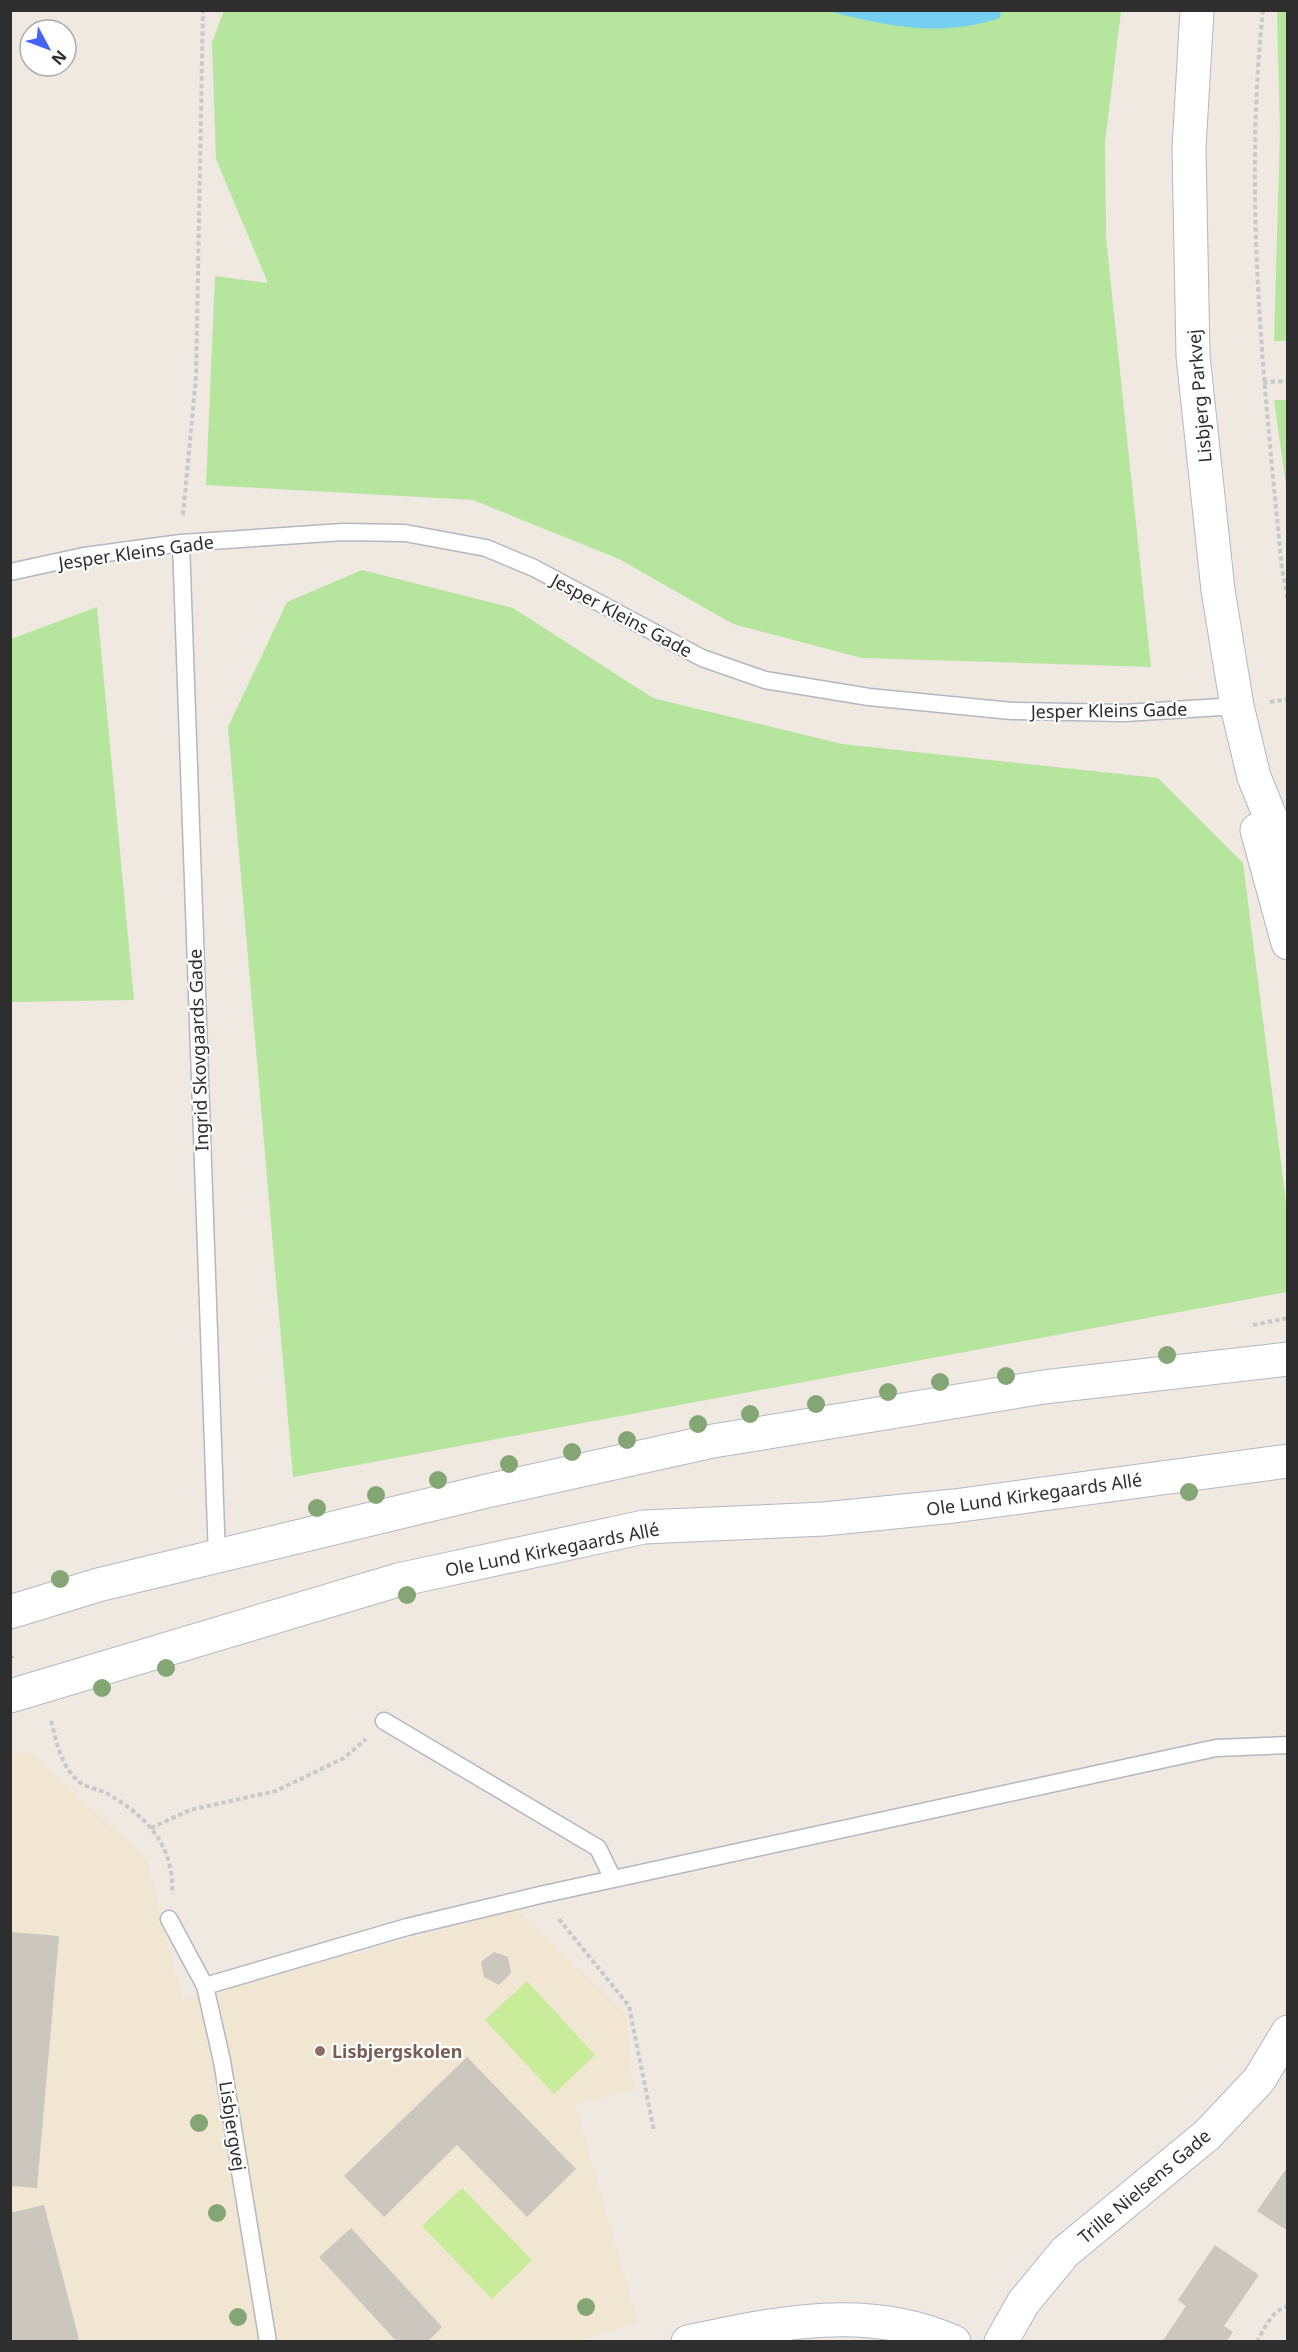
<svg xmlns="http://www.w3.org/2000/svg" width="1298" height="2352" viewBox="0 0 1298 2352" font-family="'Noto Sans',sans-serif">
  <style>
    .education { fill: #f0e6d1 }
    .green { fill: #b6e59e }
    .pitch { fill: #c9ec9a }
    .water { fill: #75cff0 }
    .building { fill: #cbc7bf }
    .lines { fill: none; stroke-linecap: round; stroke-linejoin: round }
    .service-casing { stroke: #b4b7c1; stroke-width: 19 }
    .minor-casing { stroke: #b4b7c1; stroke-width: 35 }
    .tertiary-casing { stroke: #b4b7c1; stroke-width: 35 }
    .path { stroke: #c9c9c9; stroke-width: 4; stroke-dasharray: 4.5 3; stroke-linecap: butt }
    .service { stroke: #fff; stroke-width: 16 }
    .minor { stroke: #fff; stroke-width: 33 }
    .tertiary { stroke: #fff; stroke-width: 33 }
    .tram { stroke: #a3a6b8; stroke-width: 1.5 }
    .tree { fill: #84a574 }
    .education-dot { fill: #8d6e63; stroke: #fff; stroke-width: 2 }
    .labels { text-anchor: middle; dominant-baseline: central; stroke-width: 4.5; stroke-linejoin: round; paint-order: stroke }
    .street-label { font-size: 18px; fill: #2e2e2e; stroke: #fff }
    .education-label { font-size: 18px; font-weight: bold; fill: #785e54; stroke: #fff; text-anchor: start }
  </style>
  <rect width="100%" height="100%" fill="#efe9e1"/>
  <path class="education" d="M29 1751 147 1860 182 2001 517 1909 625 2013 634 2090 575 2105 638 2323 573 2342H11V1755Z"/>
  <path class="green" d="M1287 10 1288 341H1274L1280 133 1277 11Z
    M224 11H1121L1105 143 1106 237 1151 667 862 658 733 624 619 559 473 500 206 485 215 276 268 283 216 159 212 42Z
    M1274 400H1287V492Z
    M362 570 513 608 653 698 842 744 1158 778 1243 863 1287 1210V1292L293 1477 228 727 287 602Z
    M97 607 134 1000 11 1002V639Z"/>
  <path class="pitch" d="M527 1981 595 2055 554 2094 485 2020Z
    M462 2188 532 2260 492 2299 422 2226Z"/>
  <path class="water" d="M828 11H1001L1000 18C939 38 888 26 828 11Z"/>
  <path class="building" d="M10 1932 59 1936 37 2188 10 2186Z
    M494 1952 508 1957 511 1973 499 1985 484 1977 481 1962Z
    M467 2057 576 2169 527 2217 457 2145 384 2217 344 2176Z
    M1288 2166V2231L1257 2211Z
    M44 2205 79 2339 68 2342H10V2213Z
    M351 2228 442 2327 427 2342H397L319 2257Z
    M1215 2245 1259 2275 1224 2326 1233 2332 1226 2342H1162L1186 2306 1178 2300Z"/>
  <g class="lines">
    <defs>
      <path id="service" d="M181 543 217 1558
        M10 572 84 556 181 543 343 532 405 533 486 548 534 568 702 658 765 680 869 697 1012 711 1125 713 1237 706
        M384 1721 598 1848 613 1879
        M169 1919 205 1986 222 2061 268 2342
        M205 1986 407 1927 540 1895 1216 1748 1288 1745"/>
      <path id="minor" d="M688 2342C777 2323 867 2303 954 2342"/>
      <path id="tertiary" d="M1197 10 1189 148 1193 356 1218 590 1237 706 1254 777 1288 860
        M1257 830 1288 943
        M10 1612 98 1585 487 1491 713 1441 1044 1387 1288 1359
        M10 1696 398 1580 644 1527 824 1519 954 1506 1288 1461
        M1001 2342 1023 2303 1065 2252 1207 2135 1259 2080 1288 2032"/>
    </defs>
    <use href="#service" class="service-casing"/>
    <use href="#minor" class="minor-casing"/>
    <use href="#tertiary" class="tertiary-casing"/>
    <path class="path" d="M1263 10C1243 197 1264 384 1282 569L1288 600
      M1263 382 1288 381
      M183 515 196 377 203 10
      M1270 702 1288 699
      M1253 1325 1288 1318
      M51 1721C57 1742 60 1764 77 1780 84 1787 97 1789 106 1793 146 1815 175 1846 172 1894
      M151 1828 190 1810 276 1791 344 1758 366 1739
      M559 1919 629 2006 654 2131
      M1257 2342C1264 2329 1272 2310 1288 2306"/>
    <use href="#service" class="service"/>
    <use href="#minor" class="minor"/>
    <use href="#tertiary" class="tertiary"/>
    <path class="tram" d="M10 1658 13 1657"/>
  </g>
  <g class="tree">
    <circle cx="1167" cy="1355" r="9"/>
    <circle cx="1006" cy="1376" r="9"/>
    <circle cx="940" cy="1382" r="9"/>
    <circle cx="888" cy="1392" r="9"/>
    <circle cx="816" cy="1404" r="9"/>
    <circle cx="750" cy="1414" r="9"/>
    <circle cx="698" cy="1424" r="9"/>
    <circle cx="627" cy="1440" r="9"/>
    <circle cx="572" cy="1452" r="9"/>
    <circle cx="509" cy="1464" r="9"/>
    <circle cx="438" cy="1480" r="9"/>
    <circle cx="1189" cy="1492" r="9"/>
    <circle cx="376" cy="1495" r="9"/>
    <circle cx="317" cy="1508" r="9"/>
    <circle cx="60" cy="1579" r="9"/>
    <circle cx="407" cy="1595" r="9"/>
    <circle cx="166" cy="1668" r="9"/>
    <circle cx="102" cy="1688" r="9"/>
    <circle cx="199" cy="2123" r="9"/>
    <circle cx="217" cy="2213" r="9"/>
    <circle cx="586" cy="2307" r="9"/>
    <circle cx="238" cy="2317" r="9"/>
  </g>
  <circle class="education-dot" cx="320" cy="2051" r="6"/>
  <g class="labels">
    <g class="street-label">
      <text transform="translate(1199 396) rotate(-95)">Lisbjerg Parkvej</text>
      <text transform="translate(136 552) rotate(-8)">Jesper Kleins Gade</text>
      <text transform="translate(622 615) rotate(28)">Jesper Kleins Gade</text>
      <text transform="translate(1109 710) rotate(-1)">Jesper Kleins Gade</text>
      <text transform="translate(198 1050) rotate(-92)">Ingrid Skovgaards Gade</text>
      <text transform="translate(1034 1494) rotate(-8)">Ole Lund Kirkegaards Allé</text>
      <text transform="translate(552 1549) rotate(-11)">Ole Lund Kirkegaards Allé</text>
      <text transform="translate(233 2126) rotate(81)">Lisbjergvej</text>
      <text transform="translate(1144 2186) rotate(-40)">Trille Nielsens Gade</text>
    </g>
    <g class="education-label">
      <text x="332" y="2051">Lisbjergskolen</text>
    </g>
  </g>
  <rect width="1298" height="2352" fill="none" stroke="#2e2e2e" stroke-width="24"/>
  <g transform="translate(48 48) rotate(131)"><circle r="28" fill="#ffffff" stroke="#ababab" stroke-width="1.5"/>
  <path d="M0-4.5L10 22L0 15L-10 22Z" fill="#4264fb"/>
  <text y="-9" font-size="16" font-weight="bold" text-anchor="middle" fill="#2e2e2e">N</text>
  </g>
</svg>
